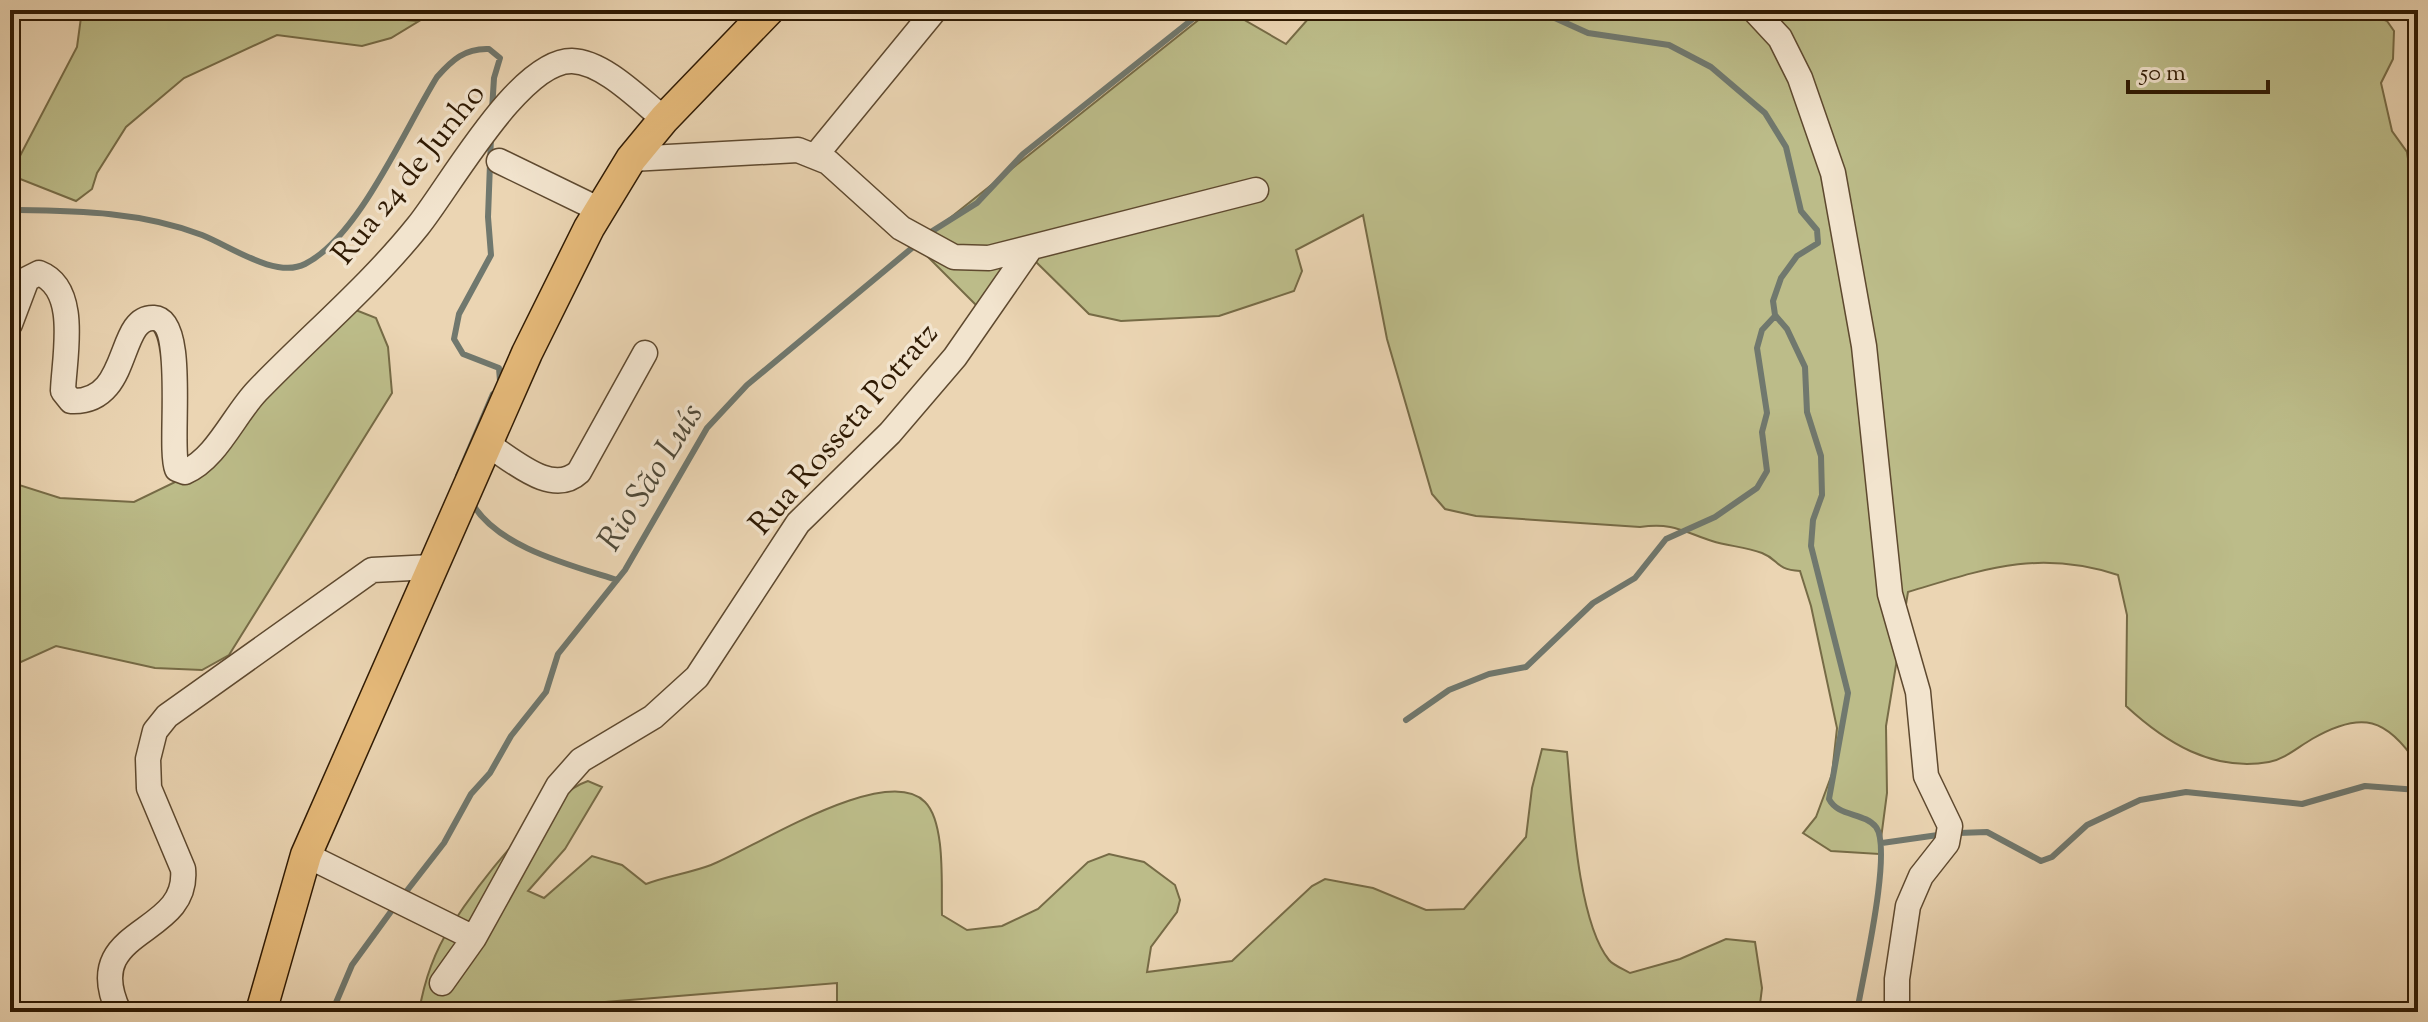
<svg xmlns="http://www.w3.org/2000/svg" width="2428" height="1022" viewBox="0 0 2428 1022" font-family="'Sorts Mill Goudy',serif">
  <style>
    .green { fill: #bcbc89; stroke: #766b46; stroke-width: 2 }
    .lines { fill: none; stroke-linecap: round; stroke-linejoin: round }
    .stream { stroke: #70786e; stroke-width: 6 }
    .minor-casing { stroke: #5e492f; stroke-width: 27 }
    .major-casing { stroke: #2f1a03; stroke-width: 33 }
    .minor { stroke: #f2e4ce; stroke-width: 24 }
    .major { stroke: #e6ba7a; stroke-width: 30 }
    .labels { text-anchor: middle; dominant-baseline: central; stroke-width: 7; stroke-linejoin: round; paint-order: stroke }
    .street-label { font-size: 32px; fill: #2f1a03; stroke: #f2e4ce }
    .water-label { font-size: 34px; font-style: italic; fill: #4f4938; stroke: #f2e4ce }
  </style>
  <rect width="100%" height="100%" fill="#ebd5b3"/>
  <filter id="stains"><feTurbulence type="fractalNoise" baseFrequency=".0025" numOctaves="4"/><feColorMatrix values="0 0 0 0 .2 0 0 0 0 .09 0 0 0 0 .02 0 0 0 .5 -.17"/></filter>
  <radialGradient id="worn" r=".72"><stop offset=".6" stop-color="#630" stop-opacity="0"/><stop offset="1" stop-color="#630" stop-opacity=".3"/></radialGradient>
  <path class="green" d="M82 10H352L376 18 419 21 391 38 362 46 277 35 184 78 126 127 97 173 92 189 76 201 10 175 77 47Z
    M1211 10H1227L1286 44 1316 10H2360L2387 21 2394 31 2393 59 2381 83 2392 131 2407 152 2418 223V765C2387 718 2362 710 2312 739 2298 747 2285 759 2269 762 2212 772 2165 742 2126 706L2127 615 2118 575C2038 549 1984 569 1908 592L1886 726 1887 793 1879 854 1831 851 1803 833 1816 817 1832 774 1837 728 1811 606 1800 571C1774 569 1780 560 1762 553 1746 547 1728 546 1712 541 1684 532 1673 522 1640 527L1476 516 1445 509 1432 494 1387 339 1363 215 1296 250 1302 271 1294 291 1219 316 1121 321 1089 314 1032 258 985 314 916 245Z
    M338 303 376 318 388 347 392 393 229 655 202 670 155 668 56 646 10 667V482L60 498 134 502 198 471Z
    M1542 749 1567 752C1572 803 1577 921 1609 960 1613 965 1623 969 1630 973L1680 959 1726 939 1755 942 1762 988 1759 1012H837V983L556 1006 419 1012C424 982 434 952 451 926 476 887 546 795 588 781L602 787 565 849 528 891 544 898 592 856 622 865 646 884C667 876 690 873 711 865 754 848 886 762 925 802 946 823 941 887 942 915L967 930 1002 926 1038 909 1088 862 1109 854 1144 862 1175 885 1180 900 1177 912 1151 947 1147 972 1232 961 1312 886 1325 879 1373 888 1426 910 1464 909 1526 837 1532 788Z"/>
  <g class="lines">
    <path class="stream" d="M1537 10 1588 33 1669 45 1711 67 1765 113 1786 147 1801 211 1817 230 1818 243 1797 256 1781 278 1773 301 1775 315 1787 329 1805 367 1807 412 1821 456 1822 495 1813 520 1811 546 1848 693 1829 799C1838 817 1864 812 1876 827 1893 850 1862 980 1857 1012
      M491 137 488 217 491 255 459 314 454 339 463 354 499 368 500 381
      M10 210C76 211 139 211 202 235 230 246 276 279 305 264 359 237 405 128 437 77 452 60 465 48 489 49L500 58 494 78 492 110
      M926 235 977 203 1023 154 1204 10
      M458 476 493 394
      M472 503C497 547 570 565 617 580
      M1406 720 1449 690 1489 674 1526 667 1593 603 1635 578 1666 539 1715 517 1757 488 1767 471 1762 432 1767 413 1757 348 1762 330 1775 316
      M1958 833 1987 832 2041 861 2052 857 2087 825 2140 800 2186 792 2302 804 2365 786 2418 790
      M1882 843 1938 835
      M402 897 444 843 471 794 490 773 511 736 546 692 558 654 625 570 707 428 747 385 918 243
      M332 1012 352 965 395 906"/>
    <defs>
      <path id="minor" d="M1754 10 1780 38 1800 78 1833 173 1864 346 1890 594 1918 692 1926 776 1950 826 1947 843 1921 876 1908 906 1897 979V1012
        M816 155 935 10
        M631 159 798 150 828 162 901 228 954 257 989 258 1256 190
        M499 161 600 210
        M10 324 27 279 39 273C80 289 64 357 63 391L71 401C132 404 116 316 154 318 188 320 168 446 177 469L185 472C216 459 234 415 257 391 310 336 370 286 418 226 449 188 519 60 572 61 604 62 640 100 664 119
        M487 444C513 460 552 497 579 472L645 353
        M306 855 474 938
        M442 983 474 938 558 786 581 760 653 717 697 677 798 523 890 433 955 357 1030 249
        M119 1012C78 926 190 938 183 869L149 788 148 759 155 731 167 716 372 570 432 567"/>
      <path id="major" d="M261 1012 306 855 527 353 589 228 631 159 664 119 769 10"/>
    </defs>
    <use href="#minor" class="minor-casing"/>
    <use href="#major" class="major-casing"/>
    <use href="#minor" class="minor"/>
    <use href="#major" class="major"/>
  </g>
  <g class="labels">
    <g class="street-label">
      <text transform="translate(410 175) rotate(-51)">Rua 24 de Junho</text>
      <text transform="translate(845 430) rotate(-49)">Rua Rosseta Potratz</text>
    </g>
    <g class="water-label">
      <text transform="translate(652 478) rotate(-58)">Rio São Luís</text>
    </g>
  </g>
  <rect width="2428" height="1022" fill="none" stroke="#ebd5b3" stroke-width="40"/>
  <rect x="12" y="12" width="2404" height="998" fill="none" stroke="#2f1a03" stroke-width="4"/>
  <rect x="20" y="20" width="2388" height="982" fill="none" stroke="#2f1a03" stroke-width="2"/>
  <path d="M2128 80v12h140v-12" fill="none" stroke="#2f1a03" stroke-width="4"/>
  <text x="2140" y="80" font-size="24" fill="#2f1a03" stroke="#f2e4ce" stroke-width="6" paint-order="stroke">50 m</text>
  <rect width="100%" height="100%" filter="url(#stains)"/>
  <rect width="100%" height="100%" fill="url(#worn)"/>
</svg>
